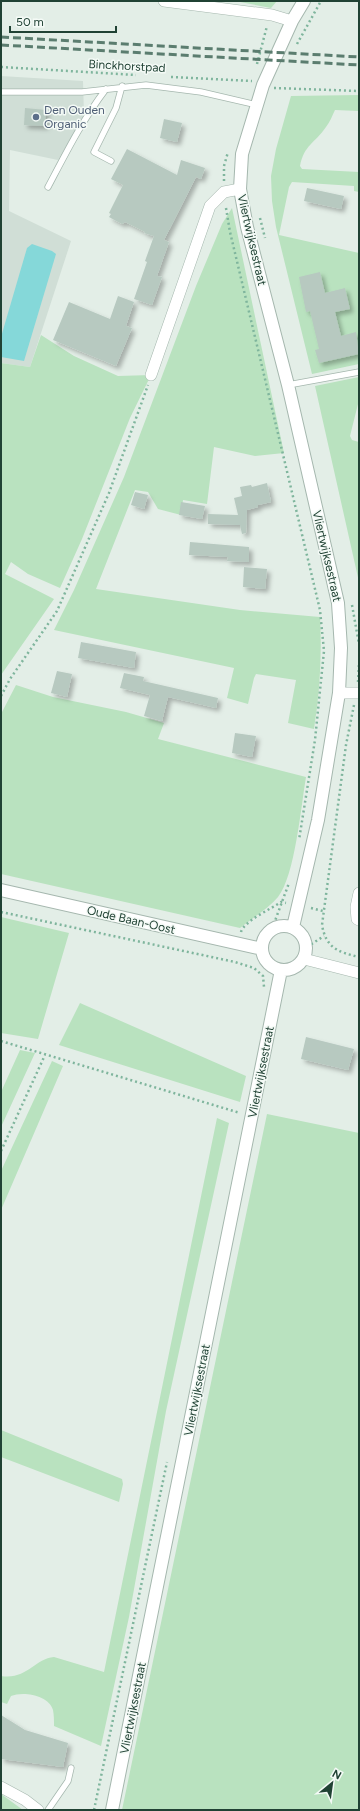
<svg xmlns="http://www.w3.org/2000/svg" width="360" height="1811" viewBox="0 0 360 1811" font-family="Figtree,sans-serif">
  <style>
    .built { fill: #d0ded6 }
    .green { fill: #b9e2bf }
    .water { fill: #85d8d9 }
    .building { fill: #b7c9c0; filter: url(#shadow) }
    .lines { fill: none; stroke-linecap: round; stroke-linejoin: round }
    .service-casing { stroke: #a5b7ae; stroke-width: 7 }
    .minor-casing { stroke: #a5b7ae; stroke-width: 12 }
    .tertiary-casing { stroke: #a5b7ae; stroke-width: 14 }
    .path { stroke: #7fb59d; stroke-width: 2.5; stroke-dasharray: 2 3; stroke-linecap: butt }
    .service { stroke: #fff; stroke-width: 5.5 }
    .minor { stroke: #fff; stroke-width: 11 }
    .tertiary { stroke: #fff; stroke-width: 12 }
    .rail { stroke: #5b7d6f; stroke-width: 3; stroke-dasharray: 8 4; stroke-linecap: butt }
    .service-dot { fill: #5c6f8a; stroke: #f4faf6; stroke-width: 1.5 }
    .labels { text-anchor: middle; dominant-baseline: central; stroke-width: 3; stroke-linejoin: round; paint-order: stroke }
    .street-label { font-size: 12px; fill: #204234; stroke: #f4faf6 }
    .service-label { font-size: 12px; fill: #4e5e75; stroke: #f4faf6; text-anchor: start }
  </style>
  <defs>
    <filter id="shadow"><feDropShadow dx="3.5" dy="3.5" stdDeviation="2" flood-color="#0004"/></filter>
  </defs>
  <rect width="100%" height="100%" fill="#e3eee7"/>
  <path class="built" d="M1 76 83 81 84 115 58 160 10 150 9 211 71 241 30 367 1 363Z"/>
  <path class="green" d="M235 1H277L271 8Z
    M359 95V111L335 110C332 116 330 122 326 127 315 143 304 145 300 166L302 169 359 172V192L354 191V186L292 182 289 187 279 235 359 253V364L312 374 276 227 272 201 271 176 276 149 291 96Z
    M232 208 284 453 255 456 214 447 207 504 183 500 181 515 158 509 148 492 135 490 96 589 240 610 320 617C322 655 320 691 314 729L288 723 296 680 256 674 254 678 248 704 227 698 234 668 54 630 74 590 124 477 196 286 222 224Z
    M41 335 74 356 118 376 151 375 130 418 82 539 60 588 28 574 11 562 5 574 54 599 1 675V363L30 367Z
    M359 377V400L350 436 352 440 359 442V582L315 386Z
    M16 685 53 697 126 712 164 723 158 739 306 777C301 806 295 876 278 897 269 908 251 919 240 928L1 874V714Z
    M1 917 69 933 38 1039 1 1033Z
    M80 1003 246 1076 240 1102 59 1045Z
    M20 1050 35 1053 1 1127V1092Z
    M52 1061 63 1066 1 1210V1171Z
    M267 1114 359 1133V1810H122Z
    M217 1118 229 1123 166 1411 129 1617 101 1746 54 1726C54 1721 54 1715 53 1710 49 1695 23 1691 11 1696L7 1704 1 1702V1676C27 1680 34 1659 54 1657L104 1672Z
    M1 1430 122 1479 123 1484 119 1502 1 1457Z
    M1 1794 23 1810H2Z"/>
  <path class="water" d="M32 244 52 251 56 254 24 361 1 357V337L27 248Z"/>
  <path class="building" d="M25 108 46 110 45 126 24 125Z
    M164 119 182 123 177 142 160 138Z
    M127 149 177 175 181 160 205 168 201 179 196 177 164 240 169 242 157 276 162 277 152 305 134 299 147 262 145 261 154 236 144 233 145 232 125 222 122 224 109 217 111 214 109 213 123 185 111 179Z
    M307 188 344 196 341 209 304 201Z
    M320 272 325 293 345 288 350 309 335 312 341 336 356 332 359 354 319 363 315 350 319 349 310 311 306 312 299 277Z
    M118 296 134 302 126 326 132 328 116 366 53 340 69 302 110 319Z
    M267 483 271 502 258 505V507L247 510 246 533 242 534 240 525 208 524V514L238 515 234 498 242 496 240 487 251 485 252 487Z
    M135 492 148 495 144 509 131 505Z
    M181 502 205 506 202 519 179 515Z
    M190 542 249 547V562L227 561 228 557 189 555Z
    M244 567 267 569 265 589 243 587Z
    M81 642 136 652 134 668 78 658Z
    M57 671 72 674 67 697 51 693Z
    M124 673 144 677 143 681 218 698 216 708 168 697 162 721 144 716 150 695 120 688Z
    M235 733 256 736 252 757 232 753Z
    M306 1037 354 1049 348 1070 301 1059Z
    M1 1715 25 1730 68 1743 63 1767 1 1759Z"/>
  <g class="lines">
    <defs>
      <path id="service" d="M1 92H82L146 85 201 92 257 105
        M111 161 94 152 116 108 122 86
        M48 187C66 153 83 119 106 89
        M288 385 359 372
        M48 1810 68 1781 71 1768"/>
      <path id="minor" d="M164 1 272 15 292 21
        M151 375 210 206 224 192 240 189
        M339 693H359
        M359 893 356 907 357 919 359 920
        M304 959 359 973
        M1 1787 25 1800 38 1810"/>
      <path id="tertiary" d="M1 890 262 949
        M262 948a22 22 0 1 1 44 0a22 22 0 1 1-44 0Z
        M293 927 318 820 339 693 341 648 338 603 288 385 247 227 240 189 242 154 263 85 292 21 304 1
        M112 1810 281 970"/>
    </defs>
    <use href="#service" class="service-casing"/>
    <use href="#minor" class="minor-casing"/>
    <use href="#tertiary" class="tertiary-casing"/>
    <path class="path" d="M297 44 321 1
      M257 64 267 26
      M1 67 136 75
      M171 77 252 81
      M274 88 359 91
      M224 181V166L228 152
      M226 208 230 232 320 610 324 651 315 740 299 840
      M260 218 265 238
      M352 605 359 644
      M358 682 359 663
      M1 696 10 679 57 611 109 493 148 385
      M354 705 346 745 322 925C326 948 338 952 359 957
      M311 908 323 911
      M1 912 235 962 254 968 263 976 264 987
      M272 929 289 883
      M241 932C244 921 271 909 281 902L286 903
      M307 947 324 936
      M1 1041 240 1113
      M1 1151 45 1055
      M94 1810 167 1462"/>
    <use href="#service" class="service"/>
    <use href="#minor" class="minor"/>
    <use href="#tertiary" class="tertiary"/>
    <path class="rail" d="M1 37 359 57
      M1 45 359 65"/>
  </g>
  <circle class="service-dot" cx="36" cy="117" r="4"/>
  <g class="labels">
    <g class="street-label">
      <text transform="translate(127 66) rotate(3)">Binckhorstpad</text>
      <text transform="translate(252 240) rotate(77)">Vliertwijksestraat</text>
      <text transform="translate(327 556) rotate(77)">Vliertwijksestraat</text>
      <text transform="translate(131 920) rotate(13)">Oude Baan-Oost</text>
      <text transform="translate(261 1072) rotate(-79)">Vliertwijksestraat</text>
      <text transform="translate(197 1390) rotate(-79)">Vliertwijksestraat</text>
      <text transform="translate(133 1708) rotate(-79)">Vliertwijksestraat</text>
    </g>
    <g class="service-label">
      <text x="44" y="110">Den Ouden<tspan x="44" dy="14">Organic</tspan></text>
    </g>
  </g>
  <rect width="360" height="1811" fill="none" stroke="#204234" stroke-width="4"/>
  <g transform="translate(332 1783) rotate(29)" stroke="#f4faf6" stroke-width="3" paint-order="stroke">
  <path d="M0-3L7 15L0 10L-7 15Z" fill="#204234"/>
  <text y="-6" font-size="11" font-weight="bold" text-anchor="middle" fill="#204234">N</text>
  </g>
  <path d="M10 26v6h106v-6" fill="none" stroke="#204234" stroke-width="2"/>
  <text x="16" y="26" font-size="12" fill="#204234" stroke="#f4faf6" stroke-width="3" paint-order="stroke">50 m</text>
</svg>
